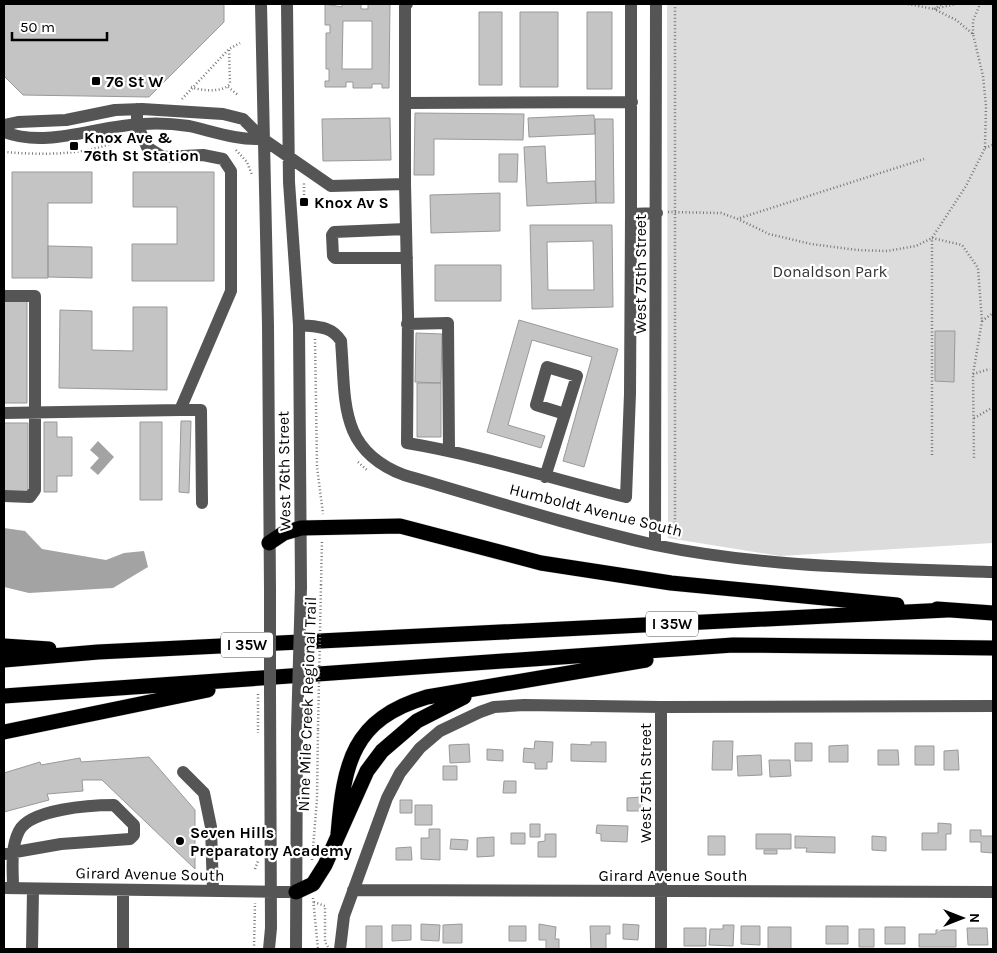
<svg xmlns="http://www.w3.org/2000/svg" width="997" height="953" viewBox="0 0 997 953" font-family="Karla,sans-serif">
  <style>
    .green { fill: #dcdcdc }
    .water { fill: #a3a3a3 }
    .building { fill: #c4c4c4; stroke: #999; fill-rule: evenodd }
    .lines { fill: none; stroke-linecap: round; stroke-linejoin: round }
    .highway-casing { stroke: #dbdbdb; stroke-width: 16 }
    .path { stroke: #777; stroke-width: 2.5; stroke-dasharray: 1 2.5; stroke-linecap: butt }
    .minor { stroke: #555; stroke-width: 12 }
    .highway { stroke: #000; stroke-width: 15 }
    .path-bridge { stroke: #777; stroke-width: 2.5; stroke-dasharray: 1 2.5; stroke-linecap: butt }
    .minor-bridge { stroke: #555; stroke-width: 12 }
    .poi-dot { fill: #000; stroke: #fff; stroke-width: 2 }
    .labels { text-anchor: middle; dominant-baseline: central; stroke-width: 4.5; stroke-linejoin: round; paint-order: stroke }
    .shield { fill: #fff; stroke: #4c4c4c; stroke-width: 1 }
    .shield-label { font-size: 15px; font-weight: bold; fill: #000 }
    .poi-label { font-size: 16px; font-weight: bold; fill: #000; stroke: #fff; text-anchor: start }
    .park-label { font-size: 16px; fill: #333; stroke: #fff }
    .street-label { font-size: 16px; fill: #000; stroke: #fff }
  </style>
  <rect width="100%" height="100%" fill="#fff"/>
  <path class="green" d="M667 4H993V543L780 556 668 538Z"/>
  <path class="water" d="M98 441 114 457 98 475 90 468 99 458 90 450Z
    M4 528 25 531 42 549 106 560 124 553 144 551 148 567 113 588 29 593 4 587Z"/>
  <path class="building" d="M4 4H224V22L149 97 23 95 4 76Z
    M325 4 342 7V4H361V9H368V4H390L389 88H382V84H372V88H353V82H346V87H325V81H329V69H326V33H330V25H325ZM343 21H372V69H342Z
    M479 12H502V85H479Z
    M520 12H558V87H520Z
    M587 12H612V89H587Z
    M415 113 524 114 523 140 434 139V175H414Z
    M594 115 595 134 529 137 528 118Z
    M390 118 391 160 323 161 322 119Z
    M595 119H613L614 203H596Z
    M545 146 547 183 595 181 596 203 527 206 524 147Z
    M499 154H518L517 182H499Z
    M12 172H92V203H48V278H12Z
    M133 172H214V281H132V244H177V207H133Z
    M500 193V231L431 233 430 195Z
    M530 225H612L613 307 532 309ZM593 241 594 290H548L547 242Z
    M48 246 92 247V278L48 277Z
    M435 265H501V301H435Z
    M4 300H27V403H4Z
    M133 307H167V390L59 388 60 310 92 311V350L133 351Z
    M519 320 618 349 584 467 563 461 592 357 532 340 508 425 545 436 541 448 487 432Z
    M935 331H955L954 382 935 381Z
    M416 333 442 334 441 383 415 382Z
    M417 383H441V437H417Z
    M181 421H191L189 493 179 492Z
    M44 422H57V437H72V476H57V492H44Z
    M140 422H162V500H140Z
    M4 423H28V492H4Z
    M535 741 553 742 552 762H547V769H535V763L523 762 524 748 534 749Z
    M713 741H733L732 770H712Z
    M591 742H606V762L571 761V744L591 745Z
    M795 743H812V761H795Z
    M469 744 470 762 450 763 449 745Z
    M848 745V762H829V746Z
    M915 746H934V765H915Z
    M487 749 503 750V761L487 760Z
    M878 750H898L899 765H878Z
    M958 750 959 770H944V751Z
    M761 755 762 775 738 776 737 756Z
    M149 757 195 810V869L102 780H82L83 791 47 794 49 800 4 812V773L40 762 41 765 80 758 81 762Z
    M769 760H790L791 776 770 777Z
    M443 766H457V780H443Z
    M504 781H516V793H503Z
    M642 797 643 811H627V798Z
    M400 800H412V813H400Z
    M415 805H432V825H415Z
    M938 823 951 824V834H946V850H922V833H938Z
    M530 824H540V837H530Z
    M597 825 628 826 627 842 601 841V834L596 833Z
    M429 829H440V860L421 859V838H429Z
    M970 830H981V836H993V853L981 852V842H970Z
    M511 833H525V844H511Z
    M545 834H556V857H538V842L545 841Z
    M756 834H791V849H756Z
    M708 836H725V855H708Z
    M795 836 835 837V853L806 852 807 848H795Z
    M872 836 886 837V851L872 850Z
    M494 837V856L477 857V838Z
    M451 839 468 840 467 850 450 849Z
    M411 847 412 860H396V848Z
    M764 850H777V854H764Z
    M421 924 440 925 439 941 421 940Z
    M462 924V943H443V925Z
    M539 924 556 927 555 939H559V949H546V940H539Z
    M623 924 639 925 638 940 623 939Z
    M392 925H411V940L392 941Z
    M723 925H734L733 946 709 945 710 929H723Z
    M366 926H382V949H366Z
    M509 926H526V941H509Z
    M590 926H610V934H606V949H591Z
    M741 926H760V945L741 944Z
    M826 926H848V944H826Z
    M768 927H791V949H768Z
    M885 927H905V944H885Z
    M684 928H706V946H684Z
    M967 928H987L988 945H968Z
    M859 929H874V947H859Z
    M936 930H956V947H919V934H936Z"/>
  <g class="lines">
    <defs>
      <path id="highway" d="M269 543 284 533 301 528 400 526 541 563 671 583 897 605
        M937 609 993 613
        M4 646 49 649
        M4 660 98 652 947 610
        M4 696 733 645 993 648
        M4 732 208 690
        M338 834C344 763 352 719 427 697L646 660
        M296 892 313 884 325 865 367 771 382 751 417 721 464 697"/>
    </defs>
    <use href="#highway" class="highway-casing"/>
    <path class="path" d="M908 4 934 9 956 4
      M973 34V21L980 4
      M191 87C201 91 225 93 230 83L229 49
      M228 87 238 95
      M182 99 229 49 240 43
      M985 148 993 145
      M236 150 247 162 252 175
      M4 152C44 155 85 156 123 139
      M304 195V183
      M668 212 721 213 738 219 769 234 811 244 857 250 887 251 916 246 932 238 966 186 985 148 986 106 983 76 973 34 956 20 934 9 942 4
      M740 218 924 159
      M982 321 993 313
      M315 339 317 467 323 514
      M973 374 990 369
      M974 418 992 408
      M932 455V238L962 245 978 268 982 321 973 374 974 460
      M358 462 367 470
      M671 536 675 527V4
      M321 585 322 540
      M312 860 317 799 318 729
      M255 869 258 861
      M313 898 318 949
      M314 902 325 906V942L328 947
      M254 949 255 903"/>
    <path class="minor" d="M261 4 268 325 270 590
      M287 4 289 182 299 325 301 587
      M631 4V214L657 213
      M405 103 632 102
      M4 125 18 122 66 120 115 110 142 109 223 114 243 119 263 139 331 186 405 184V6L407 4
      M4 132C48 149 98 125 143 124 157 123 175 124 189 126 215 132 236 140 263 139
      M405 184 408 315 407 443C480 455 553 479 626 497L630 394 631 214
      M406 229 334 232 332 235 333 256 335 258H407
      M4 296H35V490L30 497 4 496
      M407 324 448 323 449 450
      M299 325C316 327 331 325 341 341 346 401 338 450 404 475 487 499 570 526 655 545 766 568 880 568 993 572
      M180 410H201L202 503
      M4 413 180 410 231 291V171L223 159 203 155 163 157 147 147 137 124V109
      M545 477 577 376 547 367 536 405 565 414
      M655 545 656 4
      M183 772 204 793 211 827 213 891
      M4 854 61 844 130 839 134 835V825L114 805C91 805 30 809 19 831 10 849 13 869 13 888
      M4 888 296 892
      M123 890V949
      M353 890 993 892
      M32 949 33 889
      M269 949 271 928 270 691
      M296 949 297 730
      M340 949 344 916 387 798 400 773 420 748 440 731 480 712 494 707 524 705 661 707 993 706
      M661 949V707"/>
    <use href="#highway" class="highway"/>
    <path class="path-bridge" d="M258 694V733
      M318 729 321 585"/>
    <path class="minor-bridge" d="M270 590V691
      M297 730 301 587"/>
  </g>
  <g class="poi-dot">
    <rect x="91" y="76" width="10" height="10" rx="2.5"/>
    <rect x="69" y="141" width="10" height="10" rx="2.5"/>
    <rect x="299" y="197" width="10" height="10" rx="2.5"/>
    <circle cx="180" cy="841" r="5"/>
  </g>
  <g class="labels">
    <g class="shield">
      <rect x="646" y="611.5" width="52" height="25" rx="4"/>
      <rect x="221" y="632.5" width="52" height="25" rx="4"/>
    </g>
    <g class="shield-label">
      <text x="672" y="624">I 35W</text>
      <text x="247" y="645">I 35W</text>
    </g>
    <g class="poi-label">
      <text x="106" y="81">76 St W</text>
      <text x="84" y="137">Knox Ave &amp;<tspan x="84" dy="18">76th St Station</tspan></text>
      <text x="314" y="202">Knox Av S</text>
      <text x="190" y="832">Seven Hills<tspan x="190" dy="18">Preparatory Academy</tspan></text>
    </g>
    <g class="park-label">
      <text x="830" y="271">Donaldson Park</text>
    </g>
    <g class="street-label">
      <text transform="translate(640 274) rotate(-90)">West 75th Street</text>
      <text transform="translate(284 471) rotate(-91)">West 76th Street</text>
      <text transform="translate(596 510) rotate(14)">Humboldt Avenue South</text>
      <text transform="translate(307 704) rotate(-88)">Nine Mile Creek Regional Trail</text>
      <text transform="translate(645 783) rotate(-90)">West 75th Street</text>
      <text transform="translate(150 874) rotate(1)">Girard Avenue South</text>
      <text x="673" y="875">Girard Avenue South</text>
    </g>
  </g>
  <rect width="997" height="953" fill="none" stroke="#000000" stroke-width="10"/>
  <g transform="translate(962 918) rotate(90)" stroke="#ffffff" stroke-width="4" paint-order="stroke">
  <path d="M0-4L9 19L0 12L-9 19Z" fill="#000000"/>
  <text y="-8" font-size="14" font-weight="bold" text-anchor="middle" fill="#000000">N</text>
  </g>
  <path d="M12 32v8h95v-8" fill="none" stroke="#000000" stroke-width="2.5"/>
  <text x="20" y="32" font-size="15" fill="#000000" stroke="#ffffff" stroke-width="4" paint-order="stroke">50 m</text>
</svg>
